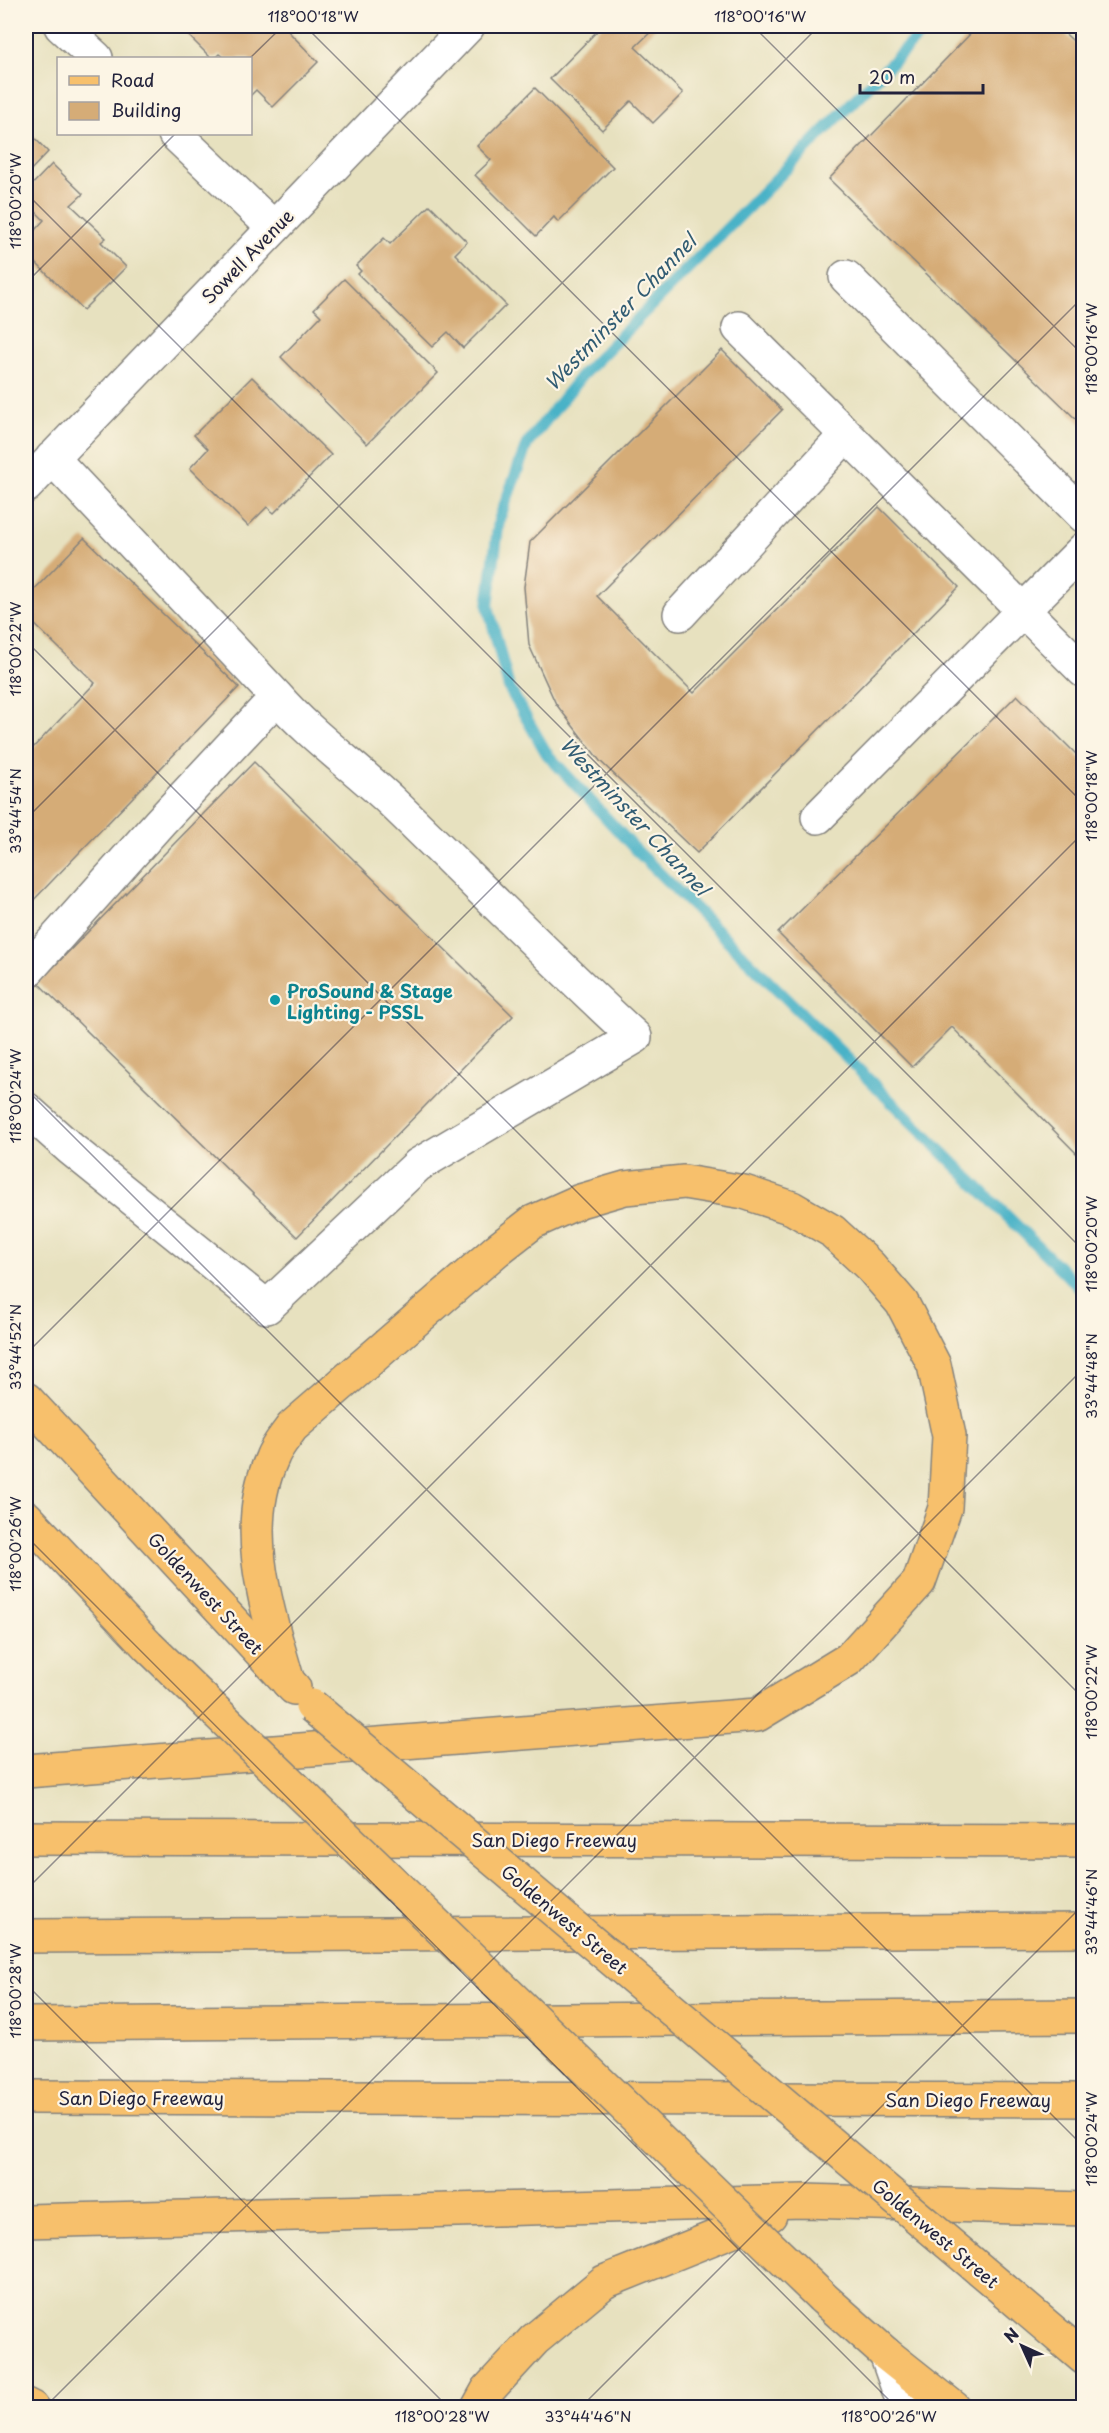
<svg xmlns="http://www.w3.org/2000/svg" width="1109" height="2433" viewBox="0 0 1109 2433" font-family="'Playpen Sans',sans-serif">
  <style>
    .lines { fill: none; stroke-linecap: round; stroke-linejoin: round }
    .stream { stroke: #48b2c7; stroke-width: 12 }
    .building { fill: #d5ac77 }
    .minor-casing { stroke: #84827d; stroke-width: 36 }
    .major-casing { stroke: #84827d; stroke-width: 36 }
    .highway-casing { stroke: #84827d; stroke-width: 36 }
    .minor { stroke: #fff; stroke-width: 33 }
    .major { stroke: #f7c06c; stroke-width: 33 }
    .highway { stroke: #f7c06c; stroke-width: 33 }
    .major-bridge-casing { stroke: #84827d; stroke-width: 36; stroke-linecap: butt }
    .major-bridge { stroke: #f7c06c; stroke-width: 33 }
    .ticks { fill: none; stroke: #22223b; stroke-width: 1.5; stroke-opacity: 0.45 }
    .culture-dot { fill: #0f9aa8; stroke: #fcf5e5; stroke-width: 2 }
    .labels { text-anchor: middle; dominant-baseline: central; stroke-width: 4.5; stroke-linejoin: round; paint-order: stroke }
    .street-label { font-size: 18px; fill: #22223b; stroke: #fcf5e5 }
    .culture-label { font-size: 18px; font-weight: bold; fill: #0d838f; stroke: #fcf5e5; text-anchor: start }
    .water-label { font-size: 20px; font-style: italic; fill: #315c73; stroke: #fcf5e5 }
    .neatline { fill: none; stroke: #22223b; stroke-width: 2 }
    .ticks-label { font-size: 15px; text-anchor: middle; fill: #22223b }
  </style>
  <rect width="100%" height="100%" fill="#fcf5e5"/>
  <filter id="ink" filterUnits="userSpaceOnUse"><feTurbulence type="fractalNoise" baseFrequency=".0167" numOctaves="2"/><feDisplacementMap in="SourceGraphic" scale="12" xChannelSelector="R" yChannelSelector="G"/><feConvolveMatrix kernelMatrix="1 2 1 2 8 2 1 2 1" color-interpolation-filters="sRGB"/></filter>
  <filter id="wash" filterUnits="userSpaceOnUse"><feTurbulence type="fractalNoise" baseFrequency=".008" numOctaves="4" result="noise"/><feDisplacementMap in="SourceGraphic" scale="24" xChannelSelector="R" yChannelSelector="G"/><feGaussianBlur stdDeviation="1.35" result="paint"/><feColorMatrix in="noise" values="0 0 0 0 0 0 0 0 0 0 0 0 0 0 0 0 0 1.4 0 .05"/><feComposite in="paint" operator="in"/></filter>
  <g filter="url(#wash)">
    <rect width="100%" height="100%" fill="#e7e1bf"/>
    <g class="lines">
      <path class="stream" d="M928 26 582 375 527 444 499 520 488 606 509 688 547 754 636 850 1084 1292"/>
    </g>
    <g id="blocks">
      <path class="building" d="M185 26H293L288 31 318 62 273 107 256 90 250 96V58H224L219 54 215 58H211L182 29Z
        M602 26H657L635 47 683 93 653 123 631 101 602 130 550 79Z
        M978 26H1057L1084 51V427L829 179Z
        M535 88 613 167 558 222 554 217 536 236 475 175 491 160 477 146Z
        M26 129 48 152 26 175Z
        M52 164 83 194 71 205 106 238 101 242 126 267 83 310 26 253V240L44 220 26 202V191Z
        M430 205 467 242 455 254 506 305 463 348 448 332 432 347 358 274 361 271 356 266 384 238 390 244Z
        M344 279 438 373 367 444 281 357 321 316 314 309Z
        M722 350 782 410 597 596 694 693 879 507 959 587 697 853 600 761 556 704 529 645 524 587 530 542Z
        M252 377 331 455 274 513 267 507 248 526 190 468 208 449 194 435Z
        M84 538 239 687 26 908V755L95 683 26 616V598Z
        M1017 695 1084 762 1082 1159 952 1027 912 1067 778 933Z
        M254 762 513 1016 297 1237 38 983Z"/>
    </g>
  </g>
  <g filter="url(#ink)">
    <use href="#blocks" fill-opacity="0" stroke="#84827d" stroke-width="1.5"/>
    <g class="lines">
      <defs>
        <path id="minor" d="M61 26 96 58
          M175 134 274 228
          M846 277 1084 516
          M739 328 1084 671
          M52 458 277 697
          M26 486 468 26
          M680 614 846 435
          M818 817 1084 549
          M26 972 160 822 277 697C311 736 354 766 392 802 473 880 552 961 635 1037L418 1165 267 1307 71 1149 26 1109
          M886 2354 905 2408"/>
        <path id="major" d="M26 1399 294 1688
          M26 1517 148 1646
          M1004 2290 1084 2358
          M822 2297 886 2354 954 2408"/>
        <path id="highway" d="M26 1771 757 1715 849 1659 919 1582 945 1508 949 1436 934 1365 902 1303 870 1266 832 1231 792 1208 744 1192 684 1182 625 1188 580 1201 533 1222 497 1250 292 1427C285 1437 276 1447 272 1458 239 1530 268 1611 288 1682
          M26 1838 1084 1841
          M26 1936 1084 1930
          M26 2024 1084 2016
          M26 2097 1084 2100
          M26 2221 804 2201 1084 2209
          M26 2405 32 2408
          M478 2408 488 2390 534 2340 604 2282 770 2215"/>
      </defs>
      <use href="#minor" class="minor-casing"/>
      <use href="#major" class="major-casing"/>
      <use href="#highway" class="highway-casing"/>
      <use href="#minor" class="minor"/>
      <use href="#major" class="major"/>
      <use href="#highway" class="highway"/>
      <defs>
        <path id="major-bridge" d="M148 1646 822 2297
          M312 1706 1004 2290"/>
      </defs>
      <use href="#major-bridge" class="major-bridge-casing"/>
      <use href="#major-bridge" class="major-bridge"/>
    </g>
  </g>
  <path class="ticks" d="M305 26 1084 804M753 26 1084 356M250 58 283 26M26 193 1084 1251M26 283 175 134M26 641 1084 1699M26 819 819 26M26 1089 1084 2147M26 1354 1084 296M26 1536 897 2408M26 1890 1084 832M26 1984 449 2408M44 2408 1084 1368M580 2408 1084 1904"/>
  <circle class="culture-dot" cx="275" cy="1000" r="6"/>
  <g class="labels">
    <g class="street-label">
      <text transform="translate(247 256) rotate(-46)">Sowell Avenue</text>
      <text transform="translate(206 1593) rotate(47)">Goldenwest Street</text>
      <text x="554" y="1839">San Diego Freeway</text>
      <text transform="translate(565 1919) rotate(40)">Goldenwest Street</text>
      <text x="141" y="2097">San Diego Freeway</text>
      <text x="968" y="2099">San Diego Freeway</text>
      <text transform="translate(936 2233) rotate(40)">Goldenwest Street</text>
    </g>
    <g class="culture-label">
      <text x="287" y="990">ProSound &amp; Stage<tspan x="287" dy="21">Lighting - PSSL</tspan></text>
    </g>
    <g class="water-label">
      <text transform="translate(620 312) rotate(-46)">Westminster Channel</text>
      <text transform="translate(635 816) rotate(47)">Westminster Channel</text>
    </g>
  </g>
  <rect width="1109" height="2433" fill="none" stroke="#fcf5e5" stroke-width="66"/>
  <rect x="57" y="57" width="195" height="78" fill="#fcf5e5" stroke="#a5a1a1" stroke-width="1.5"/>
  <rect x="69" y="76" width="30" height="9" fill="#f7c06c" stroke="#a5a1a1" stroke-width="1.5"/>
  <text x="111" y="87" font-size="18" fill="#22223b">Road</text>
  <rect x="69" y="102" width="30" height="18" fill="#d5ac77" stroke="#a5a1a1" stroke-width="1.5"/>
  <text x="111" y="117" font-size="18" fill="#22223b">Building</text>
  <g transform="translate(1022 2346) rotate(315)" stroke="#fcf5e5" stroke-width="4.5" paint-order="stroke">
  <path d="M0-4.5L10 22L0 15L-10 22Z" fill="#22223b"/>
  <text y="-9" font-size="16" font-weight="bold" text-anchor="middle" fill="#22223b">N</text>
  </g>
  <path d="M860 84v9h123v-9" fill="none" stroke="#22223b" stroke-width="3"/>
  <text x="869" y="84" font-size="18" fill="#22223b" stroke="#fcf5e5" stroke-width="4.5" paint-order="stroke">20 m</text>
  <rect x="33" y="33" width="1043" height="2367" class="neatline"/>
  <g class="ticks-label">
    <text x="313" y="22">118°00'18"W</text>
    <text x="760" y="22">118°00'16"W</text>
    <text transform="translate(16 201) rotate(-90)" y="5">118°00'20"W</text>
    <text transform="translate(1092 349) rotate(-90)" y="5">118°00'16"W</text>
    <text transform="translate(16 649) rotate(-90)" y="5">118°00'22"W</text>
    <text transform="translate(1092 796) rotate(-90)" y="5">118°00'18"W</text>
    <text transform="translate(16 811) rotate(-90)" y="5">33°44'54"N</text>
    <text transform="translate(16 1096) rotate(-90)" y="5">118°00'24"W</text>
    <text transform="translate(1092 1244) rotate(-90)" y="5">118°00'20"W</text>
    <text transform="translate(16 1347) rotate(-90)" y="5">33°44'52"N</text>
    <text transform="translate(1092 1376) rotate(-90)" y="5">33°44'48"N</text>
    <text transform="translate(16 1544) rotate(-90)" y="5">118°00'26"W</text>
    <text transform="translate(1092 1692) rotate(-90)" y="5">118°00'22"W</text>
    <text transform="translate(1092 1912) rotate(-90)" y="5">33°44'46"N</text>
    <text transform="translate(16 1991) rotate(-90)" y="5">118°00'28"W</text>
    <text transform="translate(1092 2139) rotate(-90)" y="5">118°00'24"W</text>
    <text x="442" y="2422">118°00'28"W</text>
    <text x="588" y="2422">33°44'46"N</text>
    <text x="889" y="2422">118°00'26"W</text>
  </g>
</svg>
